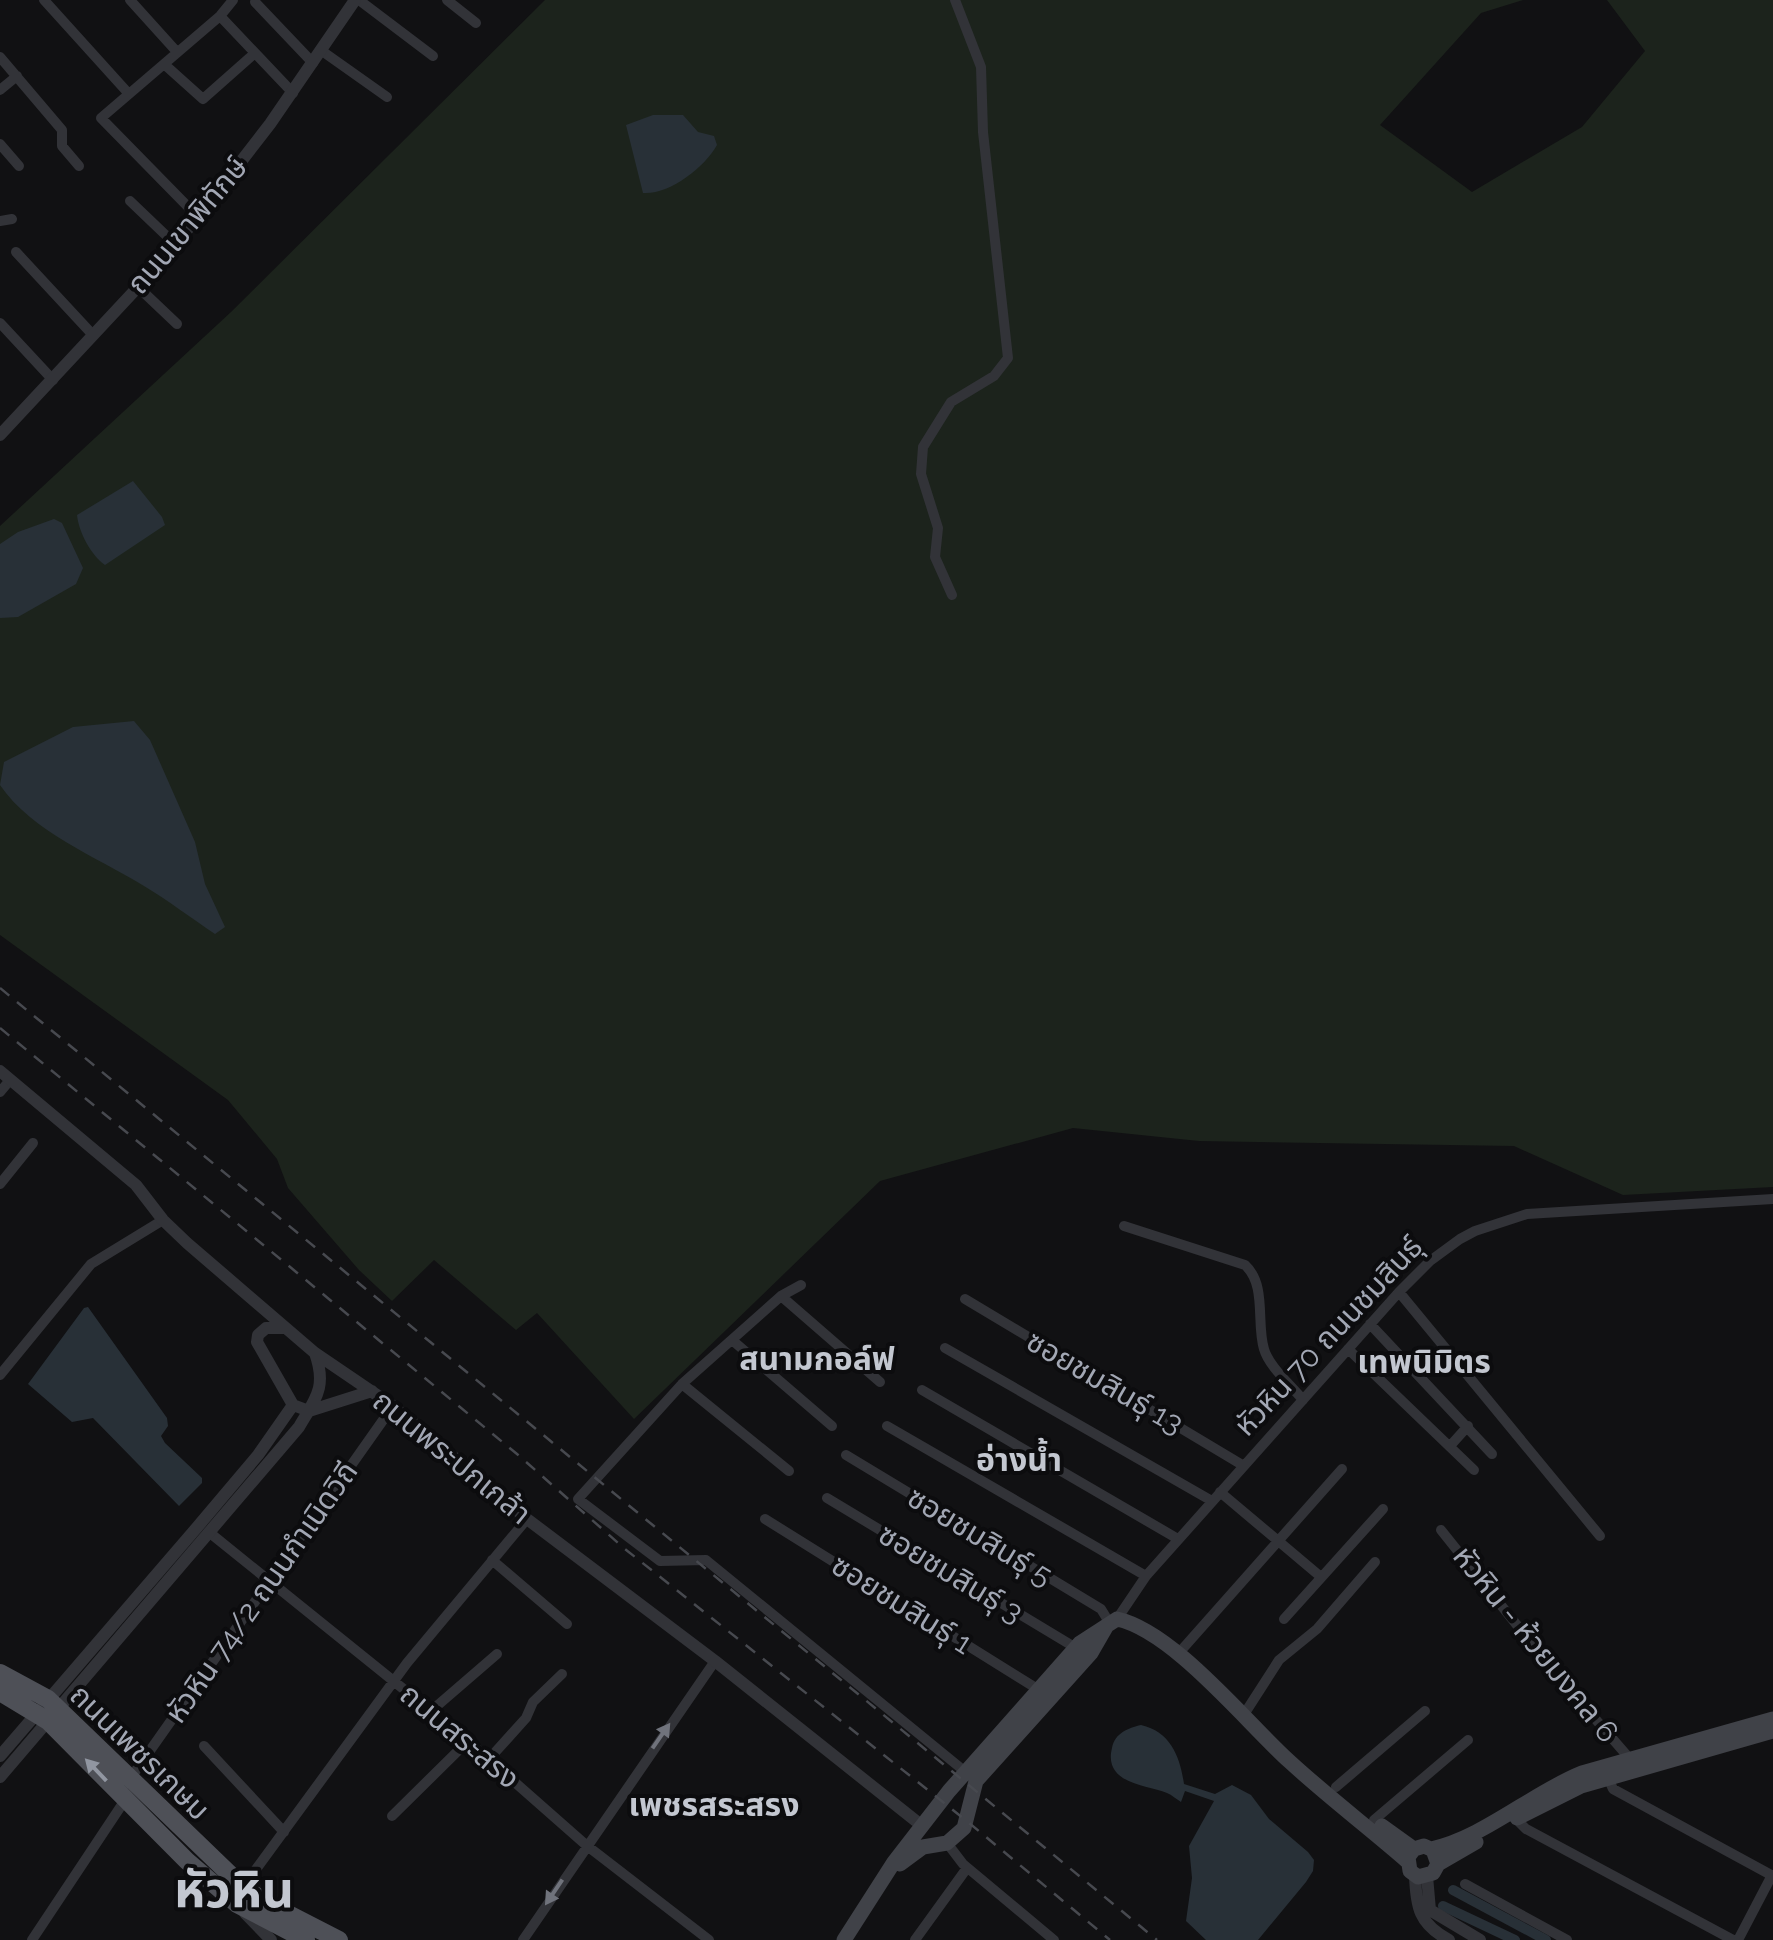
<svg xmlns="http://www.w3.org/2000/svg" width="1773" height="1940" viewBox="0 0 1773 1940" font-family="Raleway,'Noto Sans Thai',sans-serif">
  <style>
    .green { fill: #1c231c }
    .water { fill: #283037 }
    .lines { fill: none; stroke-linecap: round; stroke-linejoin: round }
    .canal { stroke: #283037; stroke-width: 10 }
    .minor { stroke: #323338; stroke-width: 10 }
    .tertiary { stroke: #323338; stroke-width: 12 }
    .secondary { stroke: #404248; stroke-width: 15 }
    .primary { stroke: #4e5057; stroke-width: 18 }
    .rail { stroke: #47494f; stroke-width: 2.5; stroke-dasharray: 12 10; stroke-linecap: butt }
    .oneway { fill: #70737c }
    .oneway2 { fill: #9196a1 }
    .labels { text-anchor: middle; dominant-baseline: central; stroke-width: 8; stroke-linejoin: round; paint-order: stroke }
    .street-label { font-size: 30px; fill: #a2a7b4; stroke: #0c0c0e }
    .neighbourhood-label { font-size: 32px; font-weight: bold; fill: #c3c7d0; stroke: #0c0c0e }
    .town-label { font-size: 50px; font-weight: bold; fill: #c3c7d0; stroke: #0c0c0e }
  </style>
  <rect width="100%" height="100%" fill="#111113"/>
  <path class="green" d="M545 0H1523L1481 13 1380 125 1472 192 1582 127 1645 51 1607 0H1773V1187L1623 1195 1514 1146 1199 1141 1073 1128 880 1181 634 1419 537 1313 516 1330 434 1260 392 1301 359 1270 288 1188 277 1159 228 1100 0 935V526L231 312Z"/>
  <path class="water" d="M653 115H683L698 132 714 136 717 145C704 168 669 195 643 193L626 125Z
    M133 481 162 517 165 525 105 565C91 555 79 533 77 515Z
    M54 519 62 523 83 568 76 584 18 617 0 618V544L18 532Z
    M134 721 150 740 195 842 205 884 225 927 215 934C191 918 169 901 144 886 97 857 32 832 0 785L4 762 73 727Z
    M88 1307 167 1418 168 1426 161 1436 165 1443 202 1478V1483L179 1506 93 1418 72 1422 28 1384 84 1308Z
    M1141 1725C1171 1732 1180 1757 1184 1784L1215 1794 1232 1785 1251 1795 1269 1819 1308 1852 1314 1860 1313 1871 1306 1882 1258 1940H1206L1186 1921 1192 1878 1189 1846 1214 1801 1185 1791 1181 1802C1176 1799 1172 1795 1167 1793 1147 1785 1103 1784 1112 1748 1115 1733 1128 1728 1141 1725Z"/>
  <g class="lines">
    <path class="canal" d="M1453 1890 1546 1940
      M1443 1906 1515 1940"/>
    <path class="minor" d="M44 0 129 94
      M130 0 177 52
      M359 0 433 56
      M447 0 476 23
      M255 2 313 63
      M220 16 293 93
      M322 51 387 97
      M0 57 62 130V146L79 166
      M164 64 203 99 255 53
      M0 90 17 76
      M0 144 19 166
      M130 201 175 244
      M198 217 101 118 220 16 233 0
      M0 221 12 219
      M16 252 92 334
      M138 287 177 324
      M0 323 53 380
      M952 595 935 557 938 528 921 474 923 447 951 402 994 376 1008 358 983 132 981 67 955 0
      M0 1092 10 1080
      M0 1184 33 1143
      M1124 1226 1245 1265C1267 1285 1256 1323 1264 1349 1269 1367 1292 1386 1303 1400
      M801 1285 781 1296 682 1384 578 1499 660 1561 706 1560 968 1774
      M1399 1292 1600 1536
      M781 1296 880 1382
      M965 1299 1244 1466
      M1370 1324 1492 1454
      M732 1340 832 1426
      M945 1348 1212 1501
      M1348 1349 1474 1470
      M0 1375 91 1264 163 1220
      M682 1384 789 1471
      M922 1390 1178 1539
      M887 1426 1146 1576
      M1450 1446 1468 1426
      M846 1455 1101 1609 1109 1622
      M1220 1492 1321 1577
      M827 1498 1076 1648
      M765 1519 1044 1693
      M1441 1530 1552 1669 1630 1759
      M210 1533 468 1741 586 1845 709 1940
      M492 1560 567 1624
      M1117 1619 1146 1576 1399 1292 1430 1261 1460 1239 1475 1231 1527 1214 1773 1199
      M1284 1619 1383 1509
      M1178 1654 1342 1469
      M431 1711 497 1654
      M1243 1716 1279 1660 1317 1629 1375 1562
      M204 1746 284 1832
      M489 1759 526 1718 533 1702 562 1674
      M1608 1778 1613 1789 1773 1876
      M130 1779 393 1406
      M1336 1787 1425 1711
      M392 1816 468 1741
      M1516 1819 1526 1829 1733 1940
      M1374 1820 1468 1740
      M947 1843 963 1864 1054 1940
      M1465 1884 1567 1940
      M243 1887 407 1663 527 1519
      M32 1940 125 1800
      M523 1940 715 1661
      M915 1940 967 1868
      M1738 1940 1772 1875"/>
    <path class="tertiary" d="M0 435 138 287 198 217 270 124 355 0
      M0 1071 136 1185 163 1220 187 1243 315 1353 393 1406 527 1519 715 1661 921 1825
      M284 1328H266L258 1335 257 1342 293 1405 309 1411 372 1391
      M0 1756 199 1525 258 1455 293 1405
      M0 1777 299 1427C316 1398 327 1387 315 1353
      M1415 1875C1416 1907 1419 1924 1449 1940
      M1427 1876 1430 1910 1480 1940
      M245 1913 271 1940"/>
    <path class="secondary" d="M1517 1818 1581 1786 1773 1731
      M1382 1826 1414 1849 1424 1846 1433 1850 1438 1864 1433 1873 1418 1877 1410 1871 1408 1857 1414 1849
      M1431 1849C1483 1838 1532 1793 1582 1773L1773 1719
      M900 1864 923 1847 947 1843 964 1828 976 1781 1091 1653 1106 1627
      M1438 1864 1476 1842
      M844 1940 894 1862 949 1791 1080 1643 1117 1619C1173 1631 1246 1722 1289 1761 1327 1796 1368 1827 1407 1861"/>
    <path class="primary" d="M0 1673 48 1699 243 1887 265 1902 339 1940
      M0 1692 48 1721 187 1861 237 1904 306 1940"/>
    <path class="rail" d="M0 988 1157 1940
      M0 1028 517 1454 625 1549 968 1822 1110 1940"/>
  </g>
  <defs><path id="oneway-solid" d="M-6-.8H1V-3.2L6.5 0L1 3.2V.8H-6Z" transform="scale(2.5)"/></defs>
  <g class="oneway">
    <use href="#oneway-solid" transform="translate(661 1736) rotate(-55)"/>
    <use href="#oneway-solid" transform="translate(554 1892) rotate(124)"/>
  </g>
  <use class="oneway2" href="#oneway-solid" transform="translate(96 1770) rotate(-134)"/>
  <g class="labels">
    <g class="street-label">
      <text transform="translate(187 225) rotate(-50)">ถนนเขาพิทักษ์</text>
      <text transform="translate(1328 1336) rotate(-47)">หัวหิน 70 ถนนชมสินธุ์</text>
      <text transform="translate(1105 1382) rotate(30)">ซอยชมสินธุ์ 13</text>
      <text transform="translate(452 1457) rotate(39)">ถนนพระปกเกล้า</text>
      <text transform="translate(980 1536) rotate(31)">ซอยชมสินธุ์ 5</text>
      <text transform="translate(951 1573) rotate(31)">ซอยชมสินธุ์ 3</text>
      <text transform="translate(261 1592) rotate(-55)">หัวหิน 74/2 ถนนกำเนิดวิถี</text>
      <text transform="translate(902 1604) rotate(32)">ซอยชมสินธุ์ 1</text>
      <text transform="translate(1536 1644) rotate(51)">หัวหิน - ห้วยมงคล 6</text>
      <text transform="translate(460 1736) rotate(40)">ถนนสระสรง</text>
      <text transform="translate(140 1752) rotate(44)">ถนนเพชรเกษม</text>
    </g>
    <g class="neighbourhood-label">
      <text x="817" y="1358">สนามกอล์ฟ</text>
      <text x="1424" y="1361">เทพนิมิตร</text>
      <text x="1019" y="1459">อ่างน้ำ</text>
      <text x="714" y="1804">เพชรสระสรง</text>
    </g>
    <g class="town-label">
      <text x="234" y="1889">หัวหิน</text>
    </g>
  </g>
</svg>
